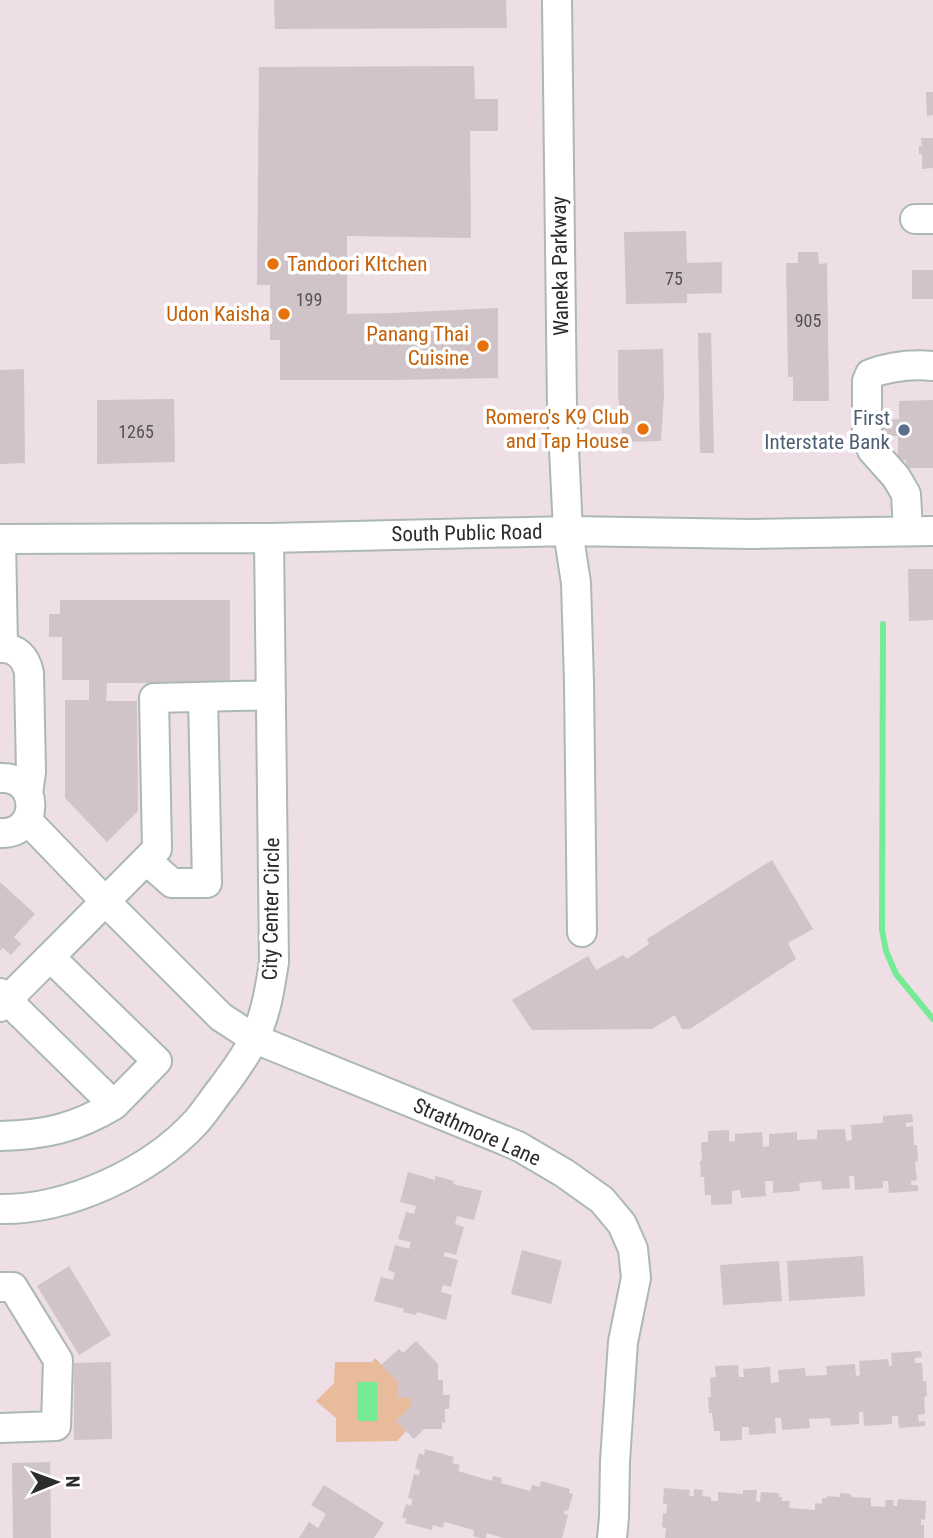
<svg xmlns="http://www.w3.org/2000/svg" width="933" height="1538" viewBox="0 0 933 1538" font-family="'Roboto Condensed',sans-serif">
  <style>
    .pitch { fill: #e8bb9a }
    .water { fill: #76eb95 }
    .lines { fill: none; stroke-linecap: round; stroke-linejoin: round }
    .stream { stroke: #76eb95; stroke-width: 6 }
    .building { fill: #d0c4c8 }
    .minor-casing { stroke: #acb8b6; stroke-width: 32 }
    .minor { stroke: #fff; stroke-width: 28 }
    .food-dot { fill: #e8710a; stroke: #fff; stroke-width: 2.5 }
    .service-dot { fill: #5c6f8a; stroke: #fff; stroke-width: 2.5 }
    .labels { text-anchor: middle; dominant-baseline: central; stroke-width: 7; stroke-linejoin: round; paint-order: stroke }
    .number-label { font-size: 18px; fill: #555253 }
    .food-label { font-size: 21px; fill: #c56008; stroke: #fff; text-anchor: end }
    .street-label { font-size: 21px; fill: #2c2c2c; stroke: #fff }
    .service-label { font-size: 21px; fill: #4e5e75; stroke: #fff; text-anchor: end }
  </style>
  <rect width="100%" height="100%" fill="#eddfe5"/>
  <path class="pitch" d="M375 1358 398 1382V1398H412V1405L396 1421 406 1431 397 1441 336 1442V1418L316 1401 334 1383 335 1362H372Z"/>
  <path class="water" d="M357 1382H377V1421H357Z"/>
  <g class="lines">
    <path class="stream" d="M883 624 882 930 886 951 896 974 933 1019"/>
  </g>
  <path class="building" d="M274 0H506L507 28 275 29Z
    M474 66 475 99H498V131H470L471 238 347 236V314L393 313 498 308V378L393 380H280V340H270V285H257L259 67Z
    M926 92H933V115L927 116Z
    M921 138H933V168L922 169V154H919V146H922Z
    M686 231 687 263 722 262V293L687 294V303L626 304 624 232Z
    M798 252H818L819 264 827 263 829 401H793V377H788L786 263H798Z
    M912 270H933V299H912Z
    M698 333H711L714 453H700Z
    M663 349 664 397 661 441 623 442 618 395V350Z
    M24 369 25 463 0 464V370Z
    M174 399 175 462 97 464V400Z
    M933 400V468H906V460H898V436H890V440H875V424H885V420L899 419V401Z
    M908 569H933V620L909 621Z
    M60 600H230V683H107L106 701H137L138 811 107 842 65 798V700H89V680H62V637H49V614H60Z
    M772 860 813 929 788 943 796 959 690 1029H682L675 1015 652 1029 532 1030 512 1000 588 956 596 970 623 955 627 959 649 944 647 939Z
    M0 882 35 914 14 937 21 944 11 955 3 948 0 951Z
    M912 1114 913 1122 906 1123V1127L913 1126 914 1145H917L918 1161 915 1162 917 1180 911 1181V1185H918V1191L889 1193 888 1181H883V1188L855 1190 854 1176H849L850 1188 822 1190 821 1181 799 1183 800 1191 773 1193V1181H765L766 1196 741 1198 740 1190 732 1191V1204L711 1205V1195H705L704 1177H701L700 1161H702L701 1142H708V1131L729 1130V1142L735 1141V1134L762 1132 763 1147 769 1146V1134L797 1132V1140L817 1139V1130L845 1129 846 1141 852 1140 851 1125 883 1123V1116Z
    M408 1172 435 1180V1176L454 1181 453 1184 482 1191 474 1220 457 1216 455 1224 464 1227 456 1255 445 1252 443 1256 458 1260 451 1287 443 1285 441 1292 452 1295 446 1320 417 1312 416 1315 403 1312 404 1309 374 1301 381 1277 393 1280 395 1273 388 1270 395 1245 409 1249 411 1242 398 1239 406 1212 414 1214 416 1206 400 1202Z
    M522 1250 562 1261 551 1304 511 1294Z
    M863 1256 865 1296 789 1301 787 1261Z
    M779 1261 782 1301 723 1305 720 1265Z
    M69 1266 111 1335 79 1355 37 1286Z
    M416 1341 438 1364V1380H443V1395H450L449 1409H445V1423L442 1422V1429H424L414 1439 396 1421 412 1405V1398H398V1382L381 1365 399 1349 403 1353Z
    M921 1351 922 1357 915 1358V1363H922L923 1381H926L927 1396 924 1397 925 1414 918 1415 919 1422 925 1421V1426L899 1428 898 1416H892V1424L864 1426 863 1412H859V1424L831 1426 830 1418 809 1419 810 1428 782 1430 781 1418H775L776 1433 749 1435V1427H742V1440L720 1441V1431H714L712 1413H709L708 1397H711L710 1378 716 1377 715 1366 738 1365 739 1377H744L743 1369 770 1367 771 1383 779 1382 778 1370 805 1368 806 1376 827 1375 826 1366 855 1364 856 1376 860 1375 859 1361 888 1359 889 1366H892L891 1353Z
    M111 1362 112 1439 74 1440V1363Z
    M425 1449 454 1457 452 1463 460 1465 458 1471 492 1481 493 1476 502 1478 501 1483 530 1491 532 1485 540 1487 541 1481 570 1489 569 1493 573 1494 568 1511 565 1510 564 1514 568 1515 562 1538H503L487 1533 486 1538H481L473 1536 474 1530 444 1522 443 1528 433 1525 432 1530 405 1523 407 1519 402 1517 406 1504 411 1506 412 1499 408 1498 414 1474 419 1475 420 1470 415 1468 419 1453 424 1455Z
    M50 1462 51 1538H13L12 1463Z
    M324 1485 384 1523 374 1538H299L309 1522 318 1528 326 1514 311 1505Z
    M664 1488 690 1490 689 1496H694V1489L703 1490 702 1496 711 1497V1501H718V1492L743 1494V1490H757L756 1501 760 1502 761 1492 779 1493V1497H782V1501H790L789 1508 815 1510V1503L822 1504V1498H827V1496L840 1497V1493L851 1494V1497L871 1498V1506L885 1507 886 1500H894L893 1506H897L898 1499 926 1501 925 1520 921 1519V1525H924V1538H665L666 1528 662 1527 663 1513 666 1514 667 1504H663Z"/>
  <g class="lines">
    <defs>
      <path id="minor" d="M557 0 562 408 568 531 576 583 579 682 582 932
        M915 219H933
        M908 531 906 494 896 477 872 450 867 438V381L870 374C891 366 911 364 933 366
        M0 539 269 538 568 531 752 534 933 531
        M1 539 3 647
        M0 648C16 647 26 657 29 673L31 772 28 794
        M0 778C40 775 41 835 0 833
        M27 820 105 901 221 1017 255 1039 518 1146 564 1173 602 1200 622 1224 633 1249 636 1278 623 1342 615 1461 614 1517 612 1538
        M146 860 172 883H207L203 697
        M50 957 157 849 154 698 271 695
        M0 993 7 1000 114 1105 157 1061 50 957 0 1007
        M0 1136C45 1135 76 1128 114 1105
        M0 1209C68 1210 150 1172 196 1122 205 1112 213 1099 222 1088 233 1073 246 1056 254 1039 266 1015 270 988 274 962L269 538
        M0 1287H13L58 1360 56 1426 0 1428"/>
    </defs>
    <use href="#minor" class="minor-casing"/>
    <use href="#minor" class="minor"/>
  </g>
  <g class="food-dot">
    <circle cx="273" cy="264" r="7"/>
    <circle cx="284" cy="314" r="7"/>
    <circle cx="483" cy="346" r="7"/>
    <circle cx="643" cy="429" r="7"/>
  </g>
  <circle class="service-dot" cx="904" cy="430" r="7"/>
  <g class="labels">
    <g class="number-label">
      <text x="674" y="278">75</text>
      <text x="309" y="299">199</text>
      <text x="808" y="320">905</text>
      <text x="136" y="431">1265</text>
    </g>
    <g class="food-label">
      <text x="287" y="264" text-anchor="start">Tandoori KItchen</text>
      <text x="270" y="314">Udon Kaisha</text>
      <text x="469" y="334">Panang Thai<tspan x="469" dy="24">Cuisine</tspan></text>
      <text x="629" y="417">Romero's K9 Club<tspan x="629" dy="24">and Tap House</tspan></text>
    </g>
    <g class="street-label">
      <text transform="translate(560 266) rotate(-91)">Waneka Parkway</text>
      <text transform="translate(467 533) rotate(-1)">South Public Road</text>
      <text transform="translate(271 909) rotate(-89)">City Center Circle</text>
      <text transform="translate(477 1132) rotate(24)">Strathmore Lane</text>
    </g>
    <g class="service-label">
      <text x="890" y="418">First<tspan x="890" dy="24">Interstate Bank</tspan></text>
    </g>
  </g>
  <g transform="translate(56 1482) rotate(89)" stroke="#ffffff" stroke-width="5" paint-order="stroke">
  <path d="M0-5L12 26L0 18L-12 26Z" fill="#2c2c2c"/>
  <text y="-10" font-size="19" font-weight="bold" text-anchor="middle" fill="#2c2c2c">N</text>
  </g>
</svg>
